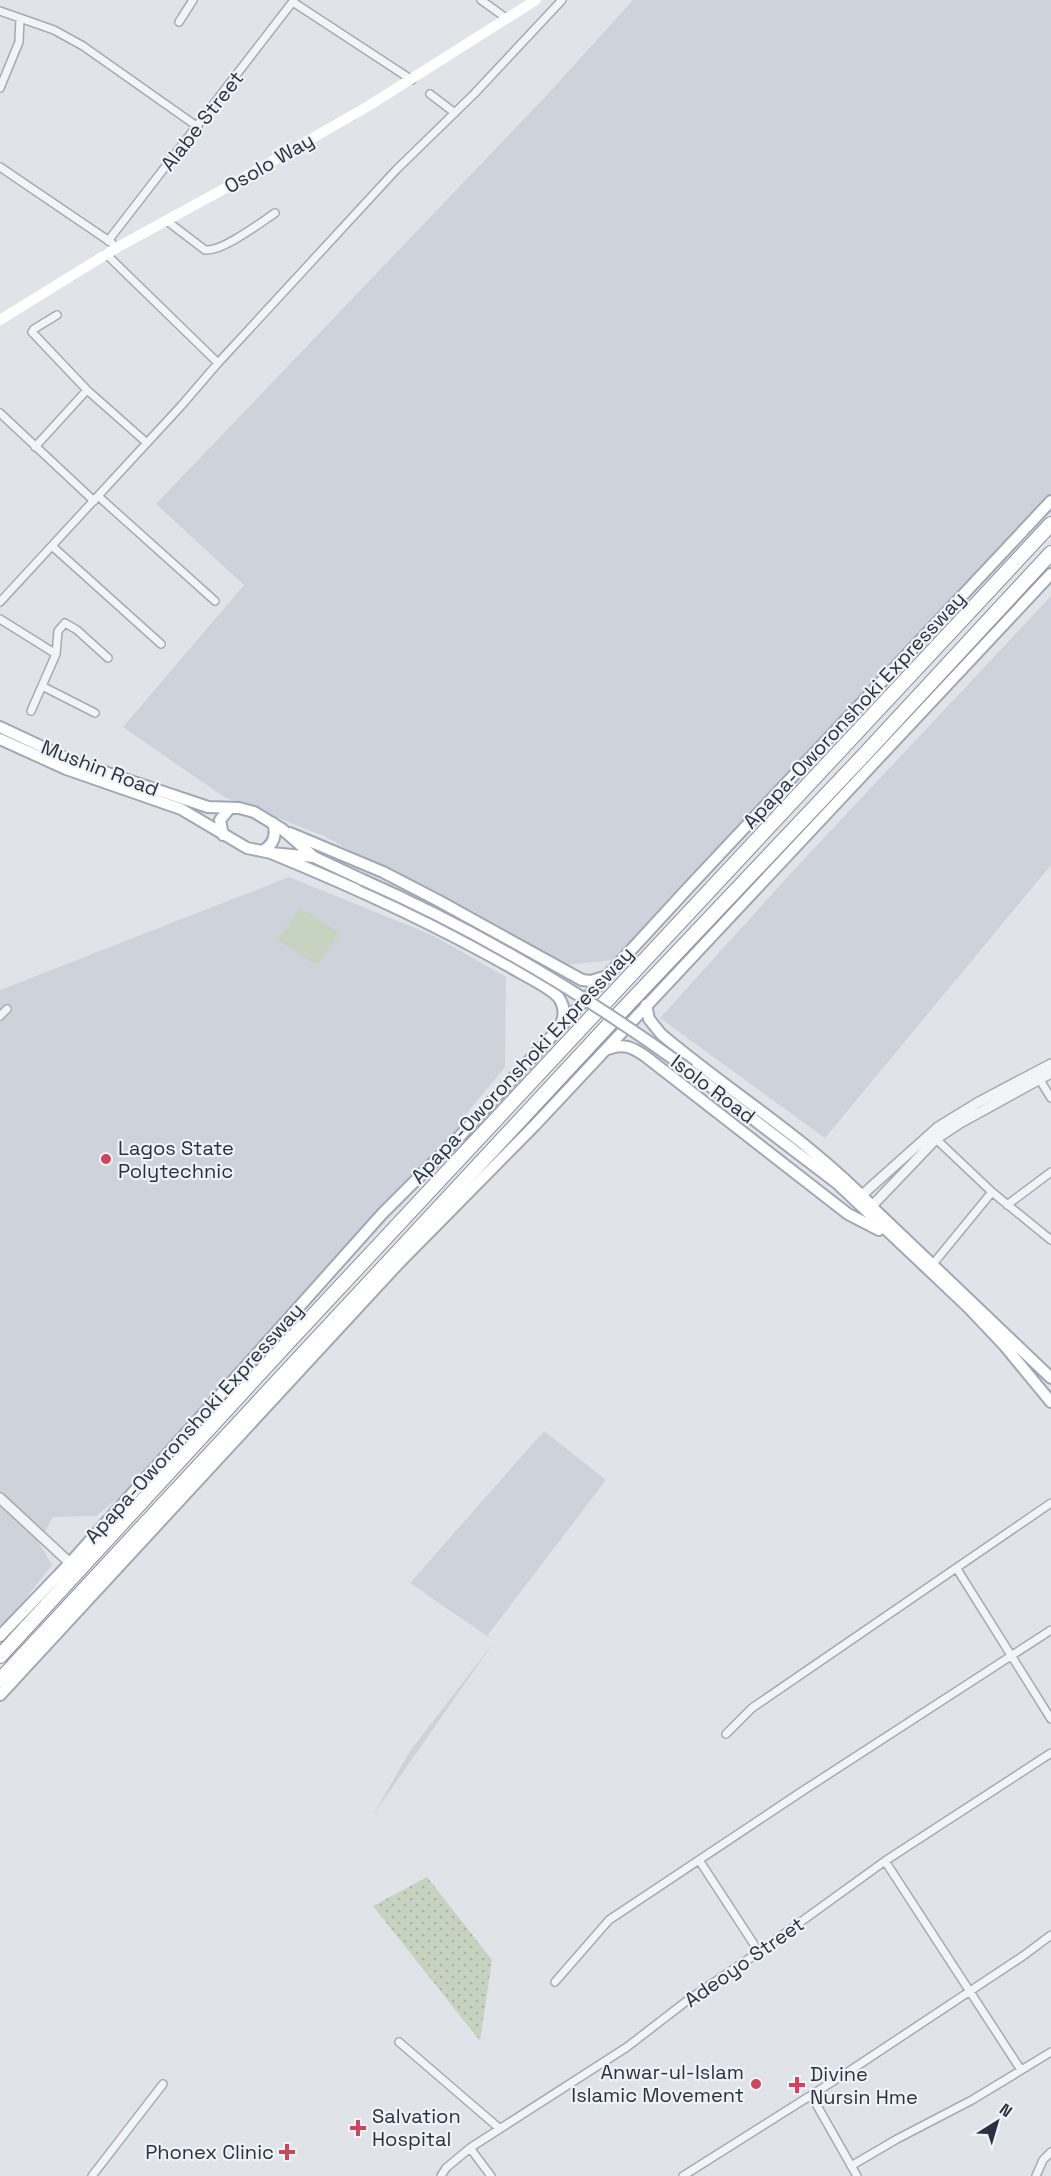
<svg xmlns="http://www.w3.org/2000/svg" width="1051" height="2176" viewBox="0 0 1051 2176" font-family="'Space Grotesk',sans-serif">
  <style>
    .built { fill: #ced3db }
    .grass { fill: url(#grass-dots) }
    .green { fill: #c6d3c1 }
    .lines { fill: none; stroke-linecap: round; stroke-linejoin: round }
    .minor-casing { stroke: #a5abb3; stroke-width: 10 }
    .tertiary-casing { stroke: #a5abb3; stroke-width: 12 }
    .primary-casing { stroke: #9fa8b4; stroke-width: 14 }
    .motorway-casing { stroke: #88919f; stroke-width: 16 }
    .minor { stroke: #f3f4f7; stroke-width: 7 }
    .tertiary { stroke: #f3f4f7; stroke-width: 9 }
    .secondary { stroke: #fff; stroke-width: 10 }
    .primary { stroke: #fff; stroke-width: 10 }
    .motorway { stroke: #fff; stroke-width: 14 }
    .primary-bridge-casing { stroke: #9fa8b4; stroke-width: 14; stroke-linecap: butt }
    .primary-bridge { stroke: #fff; stroke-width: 10 }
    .poi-dot { fill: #cc475e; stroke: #eff2f6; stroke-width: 2 }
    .labels { text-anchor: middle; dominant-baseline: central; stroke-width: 4.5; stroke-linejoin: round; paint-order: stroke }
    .street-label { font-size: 20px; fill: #293240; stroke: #eff2f6 }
    .poi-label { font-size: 20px; fill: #293240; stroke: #eff2f6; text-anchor: start }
  </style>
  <defs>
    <pattern id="grass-dots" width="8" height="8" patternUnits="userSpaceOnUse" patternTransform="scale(1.5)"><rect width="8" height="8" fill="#c6d3c1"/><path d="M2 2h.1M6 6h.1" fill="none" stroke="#aab6a7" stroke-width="1.8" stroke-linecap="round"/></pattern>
  </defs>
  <rect width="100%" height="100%" fill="#e0e4e9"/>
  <path class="built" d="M633 0H1051V504L612 960 565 965 394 876 324 836 224 797 123 727 244 585 156 504 547 95Z
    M1051 596V865L825 1138 660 1018 792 872Z
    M289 877 432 935 506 977 505 1067 467 1113 446 1148 182 1446 96 1516 53 1517 39 1543 52 1565 0 1631V990Z
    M544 1431 606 1480 487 1636 410 1583Z
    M494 1642 373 1815 410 1751Z"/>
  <path class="grass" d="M427 1877 492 1960 480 2041 373 1906Z"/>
  <path class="green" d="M300 908 340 933 317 965 277 940Z"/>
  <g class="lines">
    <defs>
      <path id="minor" d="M481 0 506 18
        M293 2 412 80
        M0 11 54 30 83 46 198 127
        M179 22 193 0
        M0 88 19 42 20 18
        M430 94 455 113
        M0 167 112 243
        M167 221 205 250C222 252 260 223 275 213
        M108 241 294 0
        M106 254 218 363
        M57 315 34 329 32 332 87 390 147 443
        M0 413 94 501
        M35 447 87 390
        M98 496 215 601
        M52 546 161 644
        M0 602 181 406 218 363 396 170 474 94 562 0
        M0 619 56 654 31 711
        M56 654 58 631 65 623 77 630 108 658
        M42 686 95 713
        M0 1016 7 1009
        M1038 1077 1051 1098
        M992 1192 1051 1240
        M1007 1205 1051 1172
        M933 1264 992 1192 936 1139
        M957 1569 1051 1719
        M726 1734 752 1708 1051 1503
        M699 1860 759 1952
        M885 1861 1021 2070
        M555 1982 609 1920 801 1792 1051 1630
        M399 2042 499 2128
        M811 2095 857 2176
        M470 2148 491 2176
        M851 2166 897 2139 972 2100 1051 2052
        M92 2176 163 2084
        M441 2176 446 2168 470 2148 627 2047 688 2000 759 1952 885 1861 1051 1753
        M683 2176 851 2070 1023 1956 1051 1935
        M1036 2176 1043 2160 1051 2152"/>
      <path id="tertiary" d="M862 1195 938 1127 977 1103 1051 1064
        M872 1206 936 1139 960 1123 1051 1073
        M0 1498 70 1563"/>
      <path id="primary" d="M0 727 68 759 119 777 208 807 239 808 254 812 282 829 314 857 363 880
        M0 739 66 769 181 809 247 848 271 853 314 857
        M290 833 383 872 439 901 582 980 591 981 604 977
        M223 835 220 820 230 808
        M262 851C274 845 277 835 273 823
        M271 853C354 887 435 924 512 968 525 976 550 987 559 998 565 1007 565 1015 561 1024
        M646 1005 649 1019 661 1034C731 1093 809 1140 872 1206
        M608 1049C623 1043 632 1047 645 1056L848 1214 879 1230
        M689 1070 838 1184 968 1307 1004 1345 1051 1402
        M869 1204 1051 1378
        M0 1636 70 1563 382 1214 460 1136 689 887 1051 501
        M0 1695 398 1264 535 1125 1051 574"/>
      <path id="motorway" d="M0 1656 282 1349 1051 524
        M0 1680 615 1018 863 756 1051 553"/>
    </defs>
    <use href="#minor" class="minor-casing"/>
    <use href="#tertiary" class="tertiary-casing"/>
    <use href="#primary" class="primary-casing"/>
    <use href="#motorway" class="motorway-casing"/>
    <use href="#minor" class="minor"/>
    <use href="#tertiary" class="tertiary"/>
    <path class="secondary" d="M0 320 118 247 222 190 370 105 536 0"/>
    <use href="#primary" class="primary"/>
    <use href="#motorway" class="motorway"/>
    <defs>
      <path id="primary-bridge" d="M363 880C479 931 587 996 689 1070"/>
    </defs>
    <use href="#primary-bridge" class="primary-bridge-casing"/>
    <use href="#primary-bridge" class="primary-bridge"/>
  </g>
  <g class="poi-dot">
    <circle cx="106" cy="1159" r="6"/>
    <circle cx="756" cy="2084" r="6"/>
    <path d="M794 2076h6v6h6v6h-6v6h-6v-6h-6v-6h6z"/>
    <path d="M355 2119h6v6h6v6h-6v6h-6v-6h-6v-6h6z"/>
    <path d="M284 2143h6v6h6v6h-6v6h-6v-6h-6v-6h6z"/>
  </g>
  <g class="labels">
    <g class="street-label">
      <text transform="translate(202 121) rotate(-52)">Alabe Street</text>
      <text transform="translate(269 163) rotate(-30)">Osolo Way</text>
      <text transform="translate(854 710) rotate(-47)">Apapa-Oworonshoki Expressway</text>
      <text transform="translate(100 768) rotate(21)">Mushin Road</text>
      <text transform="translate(522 1065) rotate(-47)">Apapa-Oworonshoki Expressway</text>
      <text transform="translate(713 1089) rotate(37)">Isolo Road</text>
      <text transform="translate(194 1423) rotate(-48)">Apapa-Oworonshoki Expressway</text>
      <text transform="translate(744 1962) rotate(-35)">Adeoyo Street</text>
    </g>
    <g class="poi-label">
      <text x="118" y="1148">Lagos State<tspan x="118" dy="23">Polytechnic</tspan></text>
      <text x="744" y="2072" text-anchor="end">Anwar-ul-Islam<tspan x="744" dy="23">Islamic Movement</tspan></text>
      <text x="810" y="2074">Divine<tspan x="810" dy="23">Nursin Hme</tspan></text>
      <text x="372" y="2116">Salvation<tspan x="372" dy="23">Hospital</tspan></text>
      <text x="274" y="2152" text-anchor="end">Phonex Clinic</text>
    </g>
  </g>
  <g transform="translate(997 2122) rotate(37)" stroke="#eff2f6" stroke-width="4.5" paint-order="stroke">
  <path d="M0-4.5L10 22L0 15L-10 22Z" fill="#293240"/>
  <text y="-9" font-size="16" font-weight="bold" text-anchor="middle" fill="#293240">N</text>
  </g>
</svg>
